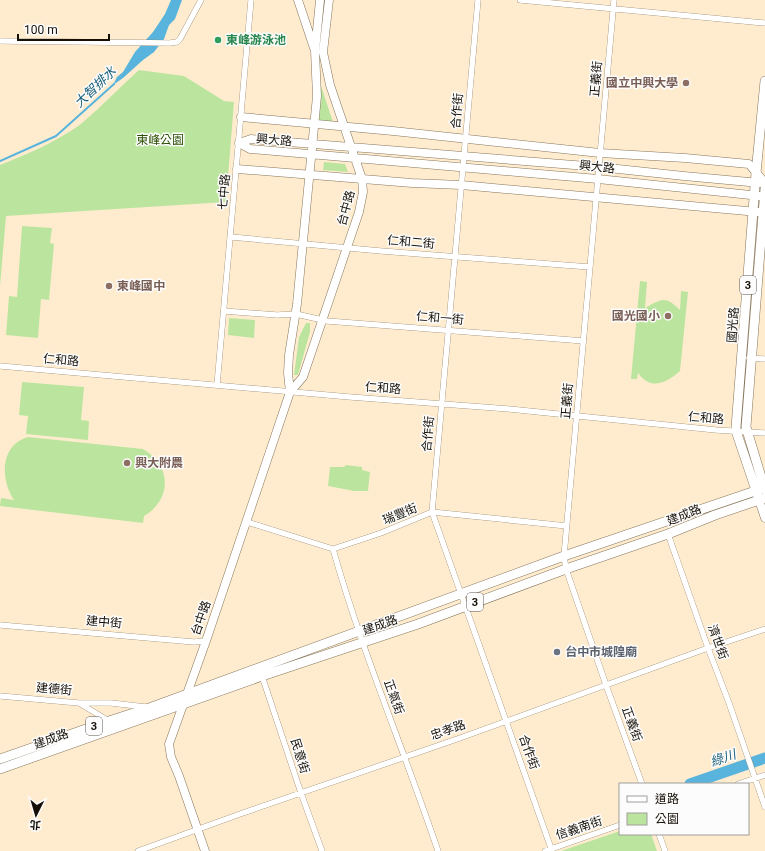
<svg xmlns="http://www.w3.org/2000/svg" width="765" height="851" viewBox="0 0 765 851" font-family="Roboto,'Noto Sans TC',sans-serif">
  <style>
    .green { fill: #bbe59e }
    .water { fill: #58b4dc }
    .lines { fill: none; stroke-linecap: round; stroke-linejoin: round }
    .stream { stroke: #58b4dc; stroke-width: 2 }
    .river { stroke: #58b4dc; stroke-width: 11 }
    .street-casing { stroke: #87765c; stroke-width: 6 }
    .secondary-casing { stroke: #87765c; stroke-width: 9 }
    .primary-casing { stroke: #87765c; stroke-width: 10 }
    .street { stroke: #fff; stroke-width: 5.5 }
    .secondary { stroke: #fff; stroke-width: 8 }
    .primary { stroke: #fff; stroke-width: 9 }
    .leisure-dot { fill: #2e9e5b; stroke: #fcfcfc; stroke-width: 1.5 }
    .education-dot { fill: #8d6e63; stroke: #fcfcfc; stroke-width: 1.5 }
    .worship-dot { fill: #6b7280; stroke: #fcfcfc; stroke-width: 1.5 }
    .labels { text-anchor: middle; dominant-baseline: central; stroke-width: 3; stroke-linejoin: round; paint-order: stroke }
    .shield { fill: #fcfcfc; stroke: #5a5650; stroke-width: 1 }
    .shield-label { font-size: 11px; font-weight: bold; fill: #150f06 }
    .leisure-label { font-size: 12px; font-weight: bold; fill: #27864d; stroke: #fcfcfc; text-anchor: start }
    .street-label { font-size: 12px; fill: #150f06; stroke: #fcfcfc }
    .education-label { font-size: 12px; font-weight: bold; fill: #785e54; stroke: #fcfcfc; text-anchor: end }
    .park-label { font-size: 12px; fill: #2c5003; stroke: #fcfcfc }
    .worship-label { font-size: 12px; font-weight: bold; fill: #5b616d; stroke: #fcfcfc; text-anchor: start }
    .water-label { font-size: 13px; font-style: italic; fill: #1a607c; stroke: #fcfcfc }
  </style>
  <rect width="100%" height="100%" fill="#ffeccf"/>
  <path class="green" d="M139 70 184 76 224 101 234 102 226 202 6 216 0 286V165C26 155 60 140 82 123 102 106 120 87 139 70Z
    M321 86 333 122 319 121Z
    M324 162 345 164 348 172 323 170Z
    M22 226 52 228 50 243 54 244 49 300 41 299 38 338 6 335 9 296 17 297Z
    M640 281 647 282 645 308C662 298 666 296 680 310L681 291 688 292 680 371C666 383 651 391 638 373L637 379H631Z
    M229 318 255 320 254 338 228 335Z
    M306 323H310V332L298 375H294L299 337Z
    M22 382 84 387 81 420 89 421 88 440 26 434 28 416 19 415Z
    M28 437 143 449C172 465 172 500 144 516L143 523 0 506 1 498 14 500C0 479 0 445 28 437Z
    M346 465 362 467V470L370 472 368 491H354L328 486 330 467H344Z
    M620 831V834H651L657 851H561Z"/>
  <path class="water" d="M171 0H182L175 19 169 25 164 39 154 52 143 60 123 78 113 85 117 77 123 72 135 52 153 32 165 14Z"/>
  <g class="lines">
    <path class="stream" d="M0 161 56 136 114 84"/>
    <path class="river" d="M690 784 765 758"/>
    <defs>
      <path id="street" d="M478 0 432 512 552 851
        M520 0 765 23
        M614 0 564 556 566 569 606 685 642 784
        M0 41 170 43 177 42 180 39 201 0
        M231 237 381 251 590 267
        M224 311 277 315 296 314 327 321 584 341
        M749 358 765 359
        M0 366 350 397 509 409 716 430 765 433
        M217 385 251 0
        M247 522 333 549 381 533 432 512 567 526
        M668 534 708 648 729 703 765 807
        M333 549C362 652 404 750 438 851
        M0 625 194 642 206 641
        M261 673 301 793 322 851
        M0 696 79 703 109 721 108 722
        M79 703H111L146 707
        M738 784 765 775
        M659 834 665 851
        M138 851 240 814 460 738 708 648 765 629
        M545 851 620 825"/>
      <path id="secondary" d="M298 0 314 48
        M241 117 393 131 600 153 685 158 749 164 765 183
        M239 143 250 149 598 179 760 196
        M239 143 251 139 599 167 684 176 760 183
        M237 169 412 183 461 185 758 212
        M290 392 303 377 359 212 363 192 362 179 330 85 323 52 329 0
        M759 500 765 518
        M205 851 179 776 171 757 169 744 206 641 290 392 288 373 289 355 297 304 317 96 315 51 320 0"/>
      <path id="primary" d="M765 189 746 427 765 490
        M758 496 736 431V427L756 173 765 81
        M0 759 109 721 152 707 564 556 764 488
        M0 769 262 676 418 624 566 569 668 534 715 515 765 498"/>
    </defs>
    <use href="#street" class="street-casing"/>
    <use href="#secondary" class="secondary-casing"/>
    <use href="#primary" class="primary-casing"/>
    <use href="#street" class="street"/>
    <use href="#secondary" class="secondary"/>
    <use href="#primary" class="primary"/>
  </g>
  <circle class="leisure-dot" cx="218" cy="40" r="4"/>
  <g class="education-dot">
    <circle cx="686" cy="83" r="4"/>
    <circle cx="109" cy="286" r="4"/>
    <circle cx="668" cy="316" r="4"/>
    <circle cx="127" cy="463" r="4"/>
  </g>
  <circle class="worship-dot" cx="557" cy="652" r="4"/>
  <g class="labels">
    <g class="shield">
      <rect x="740" y="276" width="16" height="18" rx="3"/>
      <rect x="467" y="593" width="16" height="18" rx="3"/>
      <rect x="86" y="717" width="16" height="18" rx="3"/>
    </g>
    <g class="shield-label">
      <text x="748" y="285">3</text>
      <text x="475" y="602">3</text>
      <text x="94" y="726">3</text>
    </g>
    <g class="leisure-label">
      <text x="226" y="40">東峰游泳池</text>
    </g>
    <g class="street-label">
      <text transform="translate(596 79) rotate(-85)">正義街</text>
      <text transform="translate(457 111) rotate(-85)">合作街</text>
      <text transform="translate(274 140) rotate(5)">興大路</text>
      <text transform="translate(597 167) rotate(6)">興大路</text>
      <text transform="translate(224 192) rotate(-85)">七中路</text>
      <text transform="translate(346 208) rotate(-75)">台中路</text>
      <text transform="translate(411 242) rotate(5)">仁和二街</text>
      <text transform="translate(440 318) rotate(5)">仁和一街</text>
      <text transform="translate(733 325) rotate(-86)">國光路</text>
      <text transform="translate(61 360) rotate(5)">仁和路</text>
      <text transform="translate(383 388) rotate(4)">仁和路</text>
      <text transform="translate(567 401) rotate(-85)">正義街</text>
      <text transform="translate(706 418) rotate(5)">仁和路</text>
      <text transform="translate(428 434) rotate(-85)">合作街</text>
      <text transform="translate(400 514) rotate(-22)">瑞豐街</text>
      <text transform="translate(684 515) rotate(-22)">建成路</text>
      <text transform="translate(201 618) rotate(-71)">台中路</text>
      <text transform="translate(104 622) rotate(5)">建中街</text>
      <text transform="translate(380 625) rotate(-19)">建成路</text>
      <text transform="translate(718 642) rotate(70)">濟世街</text>
      <text transform="translate(54 689) rotate(5)">建德街</text>
      <text transform="translate(394 697) rotate(70)">正氣街</text>
      <text transform="translate(632 724) rotate(70)">正義街</text>
      <text transform="translate(448 730) rotate(-19)">忠孝路</text>
      <text transform="translate(51 739) rotate(-20)">建成路</text>
      <text transform="translate(529 752) rotate(70)">合作街</text>
      <text transform="translate(300 756) rotate(72)">民意街</text>
      <text transform="translate(579 828) rotate(-19)">信義南街</text>
    </g>
    <g class="education-label">
      <text x="678" y="83">國立中興大學</text>
      <text x="117" y="286" text-anchor="start">東峰國中</text>
      <text x="660" y="316">國光國小</text>
      <text x="135" y="463" text-anchor="start">興大附農</text>
    </g>
    <g class="park-label">
      <text x="160" y="140">東峰公園</text>
    </g>
    <g class="worship-label">
      <text x="565" y="652">台中市城隍廟</text>
    </g>
    <g class="water-label">
      <text transform="translate(95 87) rotate(-44)">大智排水</text>
      <text transform="translate(723 758) rotate(-19)">綠川</text>
    </g>
  </g>
  <rect x="619" y="783" width="130" height="52" fill="#fcfcfc" stroke="#a09d9a"/>
  <rect x="627" y="796" width="20" height="6" fill="#ffffff" stroke="#a09d9a"/>
  <text x="655" y="803" font-size="12" fill="#150f06">道路</text>
  <rect x="627" y="813" width="20" height="12" fill="#bbe59e" stroke="#a09d9a"/>
  <text x="655" y="823" font-size="12" fill="#150f06">公園</text>
  <g transform="translate(36 815) rotate(185)" stroke="#fcfcfc" stroke-width="3" paint-order="stroke">
  <path d="M0-3L7 15L0 10L-7 15Z" fill="#150f06"/>
  <text y="-6" font-size="11" font-weight="bold" text-anchor="middle" fill="#150f06">北</text>
  </g>
  <path d="M18 34v6h91v-6" fill="none" stroke="#150f06" stroke-width="2"/>
  <text x="24" y="34" font-size="12" fill="#150f06" stroke="#fcfcfc" stroke-width="3" paint-order="stroke">100 m</text>
</svg>
